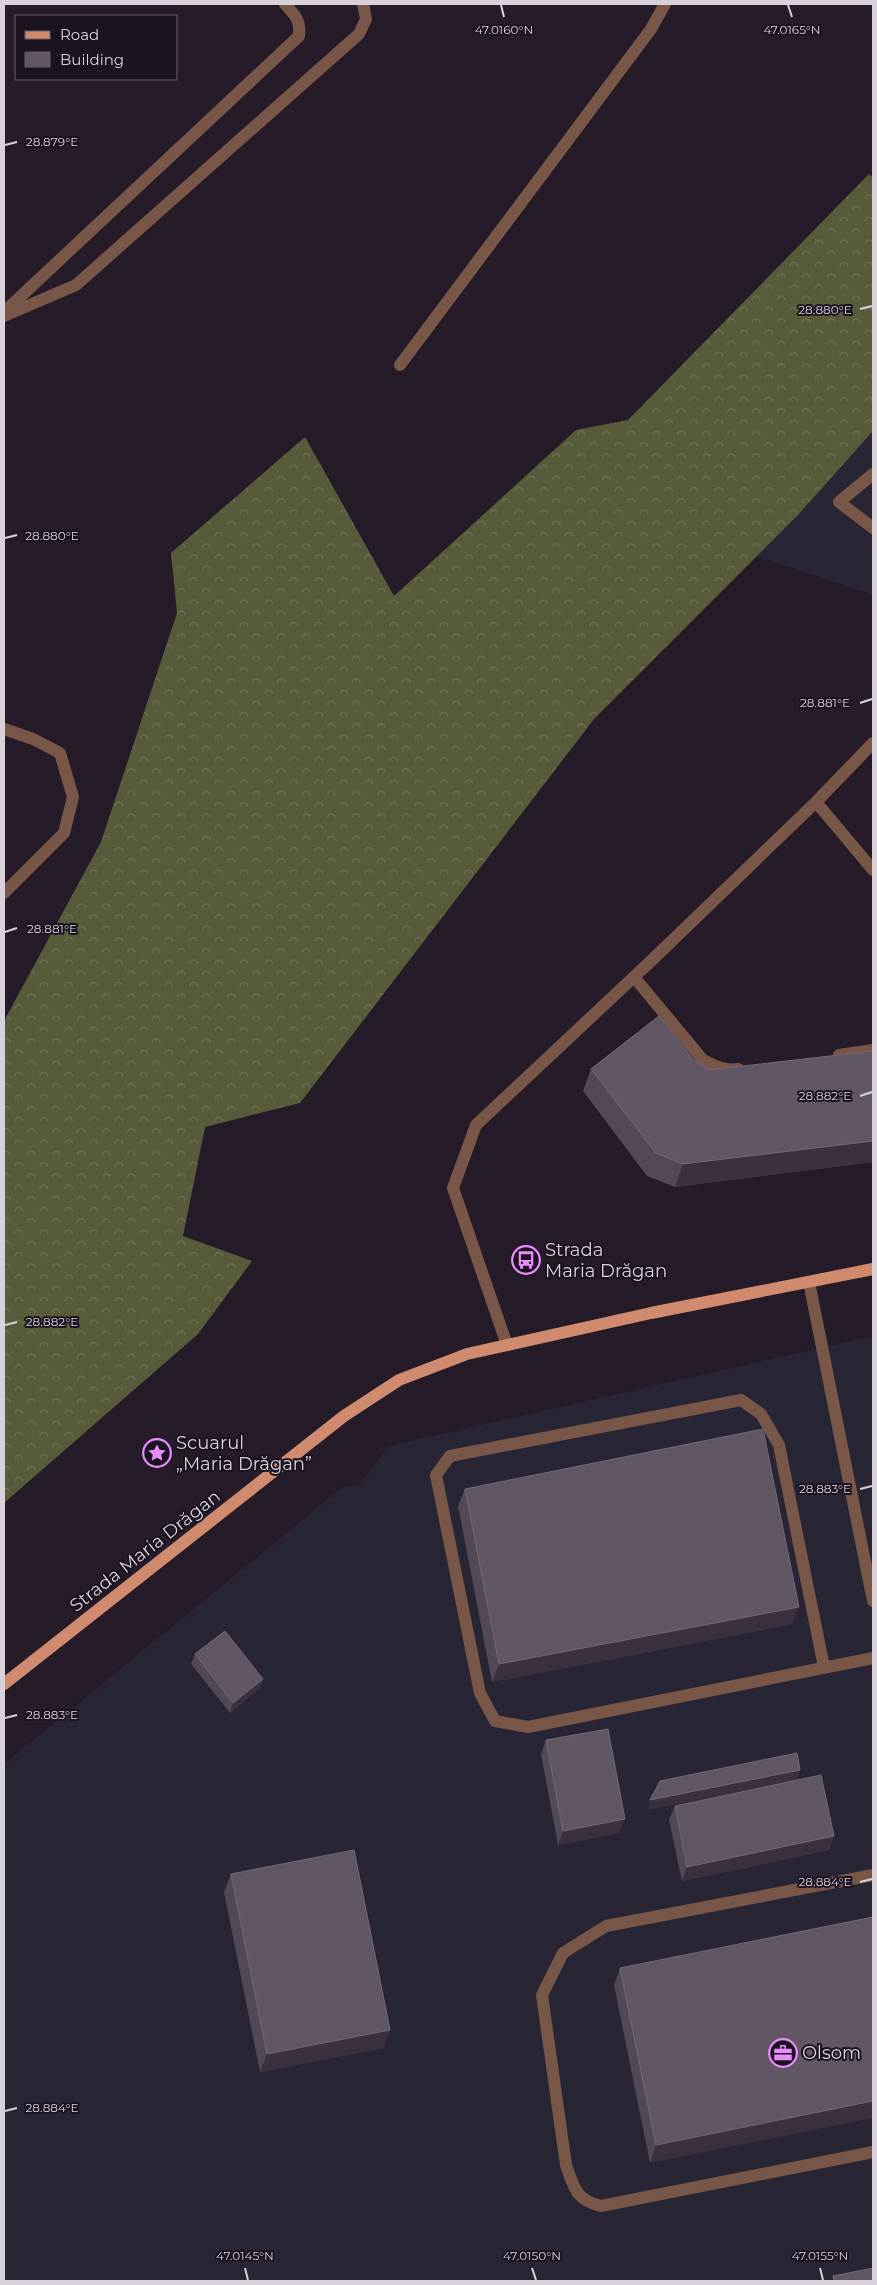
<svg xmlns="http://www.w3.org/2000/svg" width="877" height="2285" viewBox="0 0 877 2285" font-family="Montserrat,sans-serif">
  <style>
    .industrial { fill: #282535 }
    .forest { fill: url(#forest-crowns) }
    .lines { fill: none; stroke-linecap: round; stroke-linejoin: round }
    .minor { stroke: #785648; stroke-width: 12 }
    .major { stroke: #d08a6e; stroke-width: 12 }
    .wall { fill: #534856 }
    .shaded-wall { fill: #3b303e }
    .building { fill: #615764; stroke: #746a77 }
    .ticks { fill: none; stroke: #d8d1da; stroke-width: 2 }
    .labels { text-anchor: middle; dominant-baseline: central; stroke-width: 4; stroke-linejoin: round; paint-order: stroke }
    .poi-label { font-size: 18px; fill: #d8d1da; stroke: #1c1320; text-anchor: start }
    .street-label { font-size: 18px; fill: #d8d1da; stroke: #1c1320 }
    .ticks-label { font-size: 12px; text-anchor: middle; fill: #d8d1da; stroke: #1c1320; stroke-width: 4; stroke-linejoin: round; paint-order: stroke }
  </style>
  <defs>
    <pattern id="forest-crowns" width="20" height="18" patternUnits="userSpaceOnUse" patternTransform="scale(1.25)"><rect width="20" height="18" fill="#585b39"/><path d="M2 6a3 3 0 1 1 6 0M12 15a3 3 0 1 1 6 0" fill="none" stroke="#6f7255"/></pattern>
  </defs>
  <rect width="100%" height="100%" fill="#261c29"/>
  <path class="industrial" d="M873 400V595L748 553Z
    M873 1336V2281H4V1764L344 1486H358L389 1446Z"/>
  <path class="forest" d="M869 174 873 178V431L797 516 594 719 300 1103 205 1127 183 1236 252 1261 198 1334 4 1503V1021L101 842 177 613 171 553 305 437 394 596 576 430 628 420Z"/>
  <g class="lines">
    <path class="minor" d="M4 312 299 36C301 21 295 15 285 4
      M4 316 76 285 359 34 366 19 363 4
      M400 365 651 29 665 4
      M873 474 839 502 873 528
      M4 729 33 739 60 753 73 797 64 833 4 893
      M816 802 873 870
      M634 977 703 1060C715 1066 724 1071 738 1069
      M839 1055 873 1050
      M809 1282 873 1601
      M507 1345 453 1188 476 1125 652 960 816 802 873 743
      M824 1667 779 1445 761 1414 741 1400 450 1456 436 1475 480 1693 495 1721 528 1727 873 1658
      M873 1875 606 1926 563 1953 542 1995 566 2165C574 2188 576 2200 601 2206L873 2152"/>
    <path class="major" d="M4 1684 344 1416 399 1380 467 1354 651 1313 873 1269"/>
  </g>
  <path class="wall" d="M873 1051V1162L675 1187 647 1176 583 1091 591 1069 694 1060 709 1070Z
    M465 1489 792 1624 492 1682 458 1506Z
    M195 1654 263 1679 259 1689 230 1713 191 1664Z
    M546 1740 619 1833 558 1845 541 1754Z
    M675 1806 834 1836 829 1850 682 1881 669 1820Z
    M231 1874 390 2030 383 2048 260 2072 224 1892Z
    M873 1917 650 2163 614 1985 620 1968Z"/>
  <path class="shaded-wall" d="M873 1141V1162L675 1187 683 1164Z
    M799 1607 792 1624 492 1682 499 1664Z
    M263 1679 259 1689 230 1713 233 1703Z
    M800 1770 797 1780 647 1810 650 1800Z
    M625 1819 619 1833 558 1845 563 1831Z
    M834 1836 829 1850 682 1881 687 1867Z
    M390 2030 383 2048 260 2072 267 2054Z
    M873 2101V2118L650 2163 656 2145Z"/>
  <path class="building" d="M659 1016 694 1060 709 1070 873 1051V1141L683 1164 656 1153 591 1069Z
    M763 1429 799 1607 499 1664 465 1489Z
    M225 1631 263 1679 233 1703 195 1654Z
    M608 1729 625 1819 563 1831 546 1740Z
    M797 1753 800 1770 650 1800 660 1781Z
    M821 1775 834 1836 687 1867 675 1806Z
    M354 1850 390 2030 267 2054 231 1874Z
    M873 1917V2101L656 2145 620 1968Z
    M873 2268V2281H834L833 2276Z"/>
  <path class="ticks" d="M501 5 504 17M788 5 792 17M5 145 17 142M860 309 872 306M5 538 17 535M860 703 872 699M5 932 17 928M860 1096 872 1092M5 1325 17 1322M860 1489 872 1486M5 1718 17 1715M860 1882 872 1879M5 2111 17 2108M245 2268 248 2280M532 2268 536 2280M820 2268 823 2280"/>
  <defs>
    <symbol id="bus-ring" viewBox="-11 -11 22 22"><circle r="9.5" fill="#1c1320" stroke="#ea8dfc" stroke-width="1.5"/><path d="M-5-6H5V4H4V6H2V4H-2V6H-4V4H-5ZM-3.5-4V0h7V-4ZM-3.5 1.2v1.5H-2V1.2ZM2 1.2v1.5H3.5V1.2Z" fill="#ea8dfc"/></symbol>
    <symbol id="sight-ring" viewBox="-11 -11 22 22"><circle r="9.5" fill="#1c1320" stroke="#ea8dfc" stroke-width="1.5"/><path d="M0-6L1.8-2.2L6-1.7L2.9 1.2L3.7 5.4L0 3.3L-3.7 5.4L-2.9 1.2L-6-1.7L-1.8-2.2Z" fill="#ea8dfc"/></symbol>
    <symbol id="office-ring" viewBox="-11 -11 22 22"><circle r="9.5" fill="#1c1320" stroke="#ea8dfc" stroke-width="1.5"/><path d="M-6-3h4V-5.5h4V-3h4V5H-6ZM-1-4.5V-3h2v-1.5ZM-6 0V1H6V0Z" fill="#ea8dfc"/></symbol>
  </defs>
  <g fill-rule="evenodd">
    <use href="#bus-ring" x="510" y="1244" width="32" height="32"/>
    <use href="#sight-ring" x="141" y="1437" width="32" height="32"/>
    <use href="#office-ring" x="767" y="2037" width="32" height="32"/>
  </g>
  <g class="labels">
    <g class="poi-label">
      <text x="545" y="1250">Strada<tspan x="545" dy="21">Maria Drăgan</tspan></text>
      <text x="176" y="1443">Scuarul<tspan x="176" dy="21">„Maria Drăgan”</tspan></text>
      <text x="802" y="2053">Olsom</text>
    </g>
    <g class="street-label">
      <text transform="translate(145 1551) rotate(-38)">Strada Maria Drăgan</text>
    </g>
  </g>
  <g class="ticks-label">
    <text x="504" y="34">47.0160°N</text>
    <text x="792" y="34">47.0165°N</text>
    <text x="52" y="146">28.879°E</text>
    <text x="825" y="314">28.880°E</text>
    <text x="52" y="540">28.880°E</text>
    <text x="825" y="707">28.881°E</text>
    <text x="52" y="933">28.881°E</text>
    <text x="825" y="1100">28.882°E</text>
    <text x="52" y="1326">28.882°E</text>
    <text x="825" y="1493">28.883°E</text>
    <text x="52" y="1719">28.883°E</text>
    <text x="825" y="1886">28.884°E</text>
    <text x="52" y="2112">28.884°E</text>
    <text x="245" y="2260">47.0145°N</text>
    <text x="532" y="2260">47.0150°N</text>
    <text x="820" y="2260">47.0155°N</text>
  </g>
  <rect width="877" height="2285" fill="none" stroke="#d8d1da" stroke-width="10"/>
  <rect x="15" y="15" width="162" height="65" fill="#1c1320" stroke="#675f6a"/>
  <rect x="25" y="31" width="25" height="8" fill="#d08a6e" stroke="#675f6a"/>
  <text x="60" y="40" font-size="15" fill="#d8d1da">Road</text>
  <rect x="25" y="52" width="25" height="15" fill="#615764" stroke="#675f6a"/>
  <text x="60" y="65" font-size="15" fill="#d8d1da">Building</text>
</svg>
